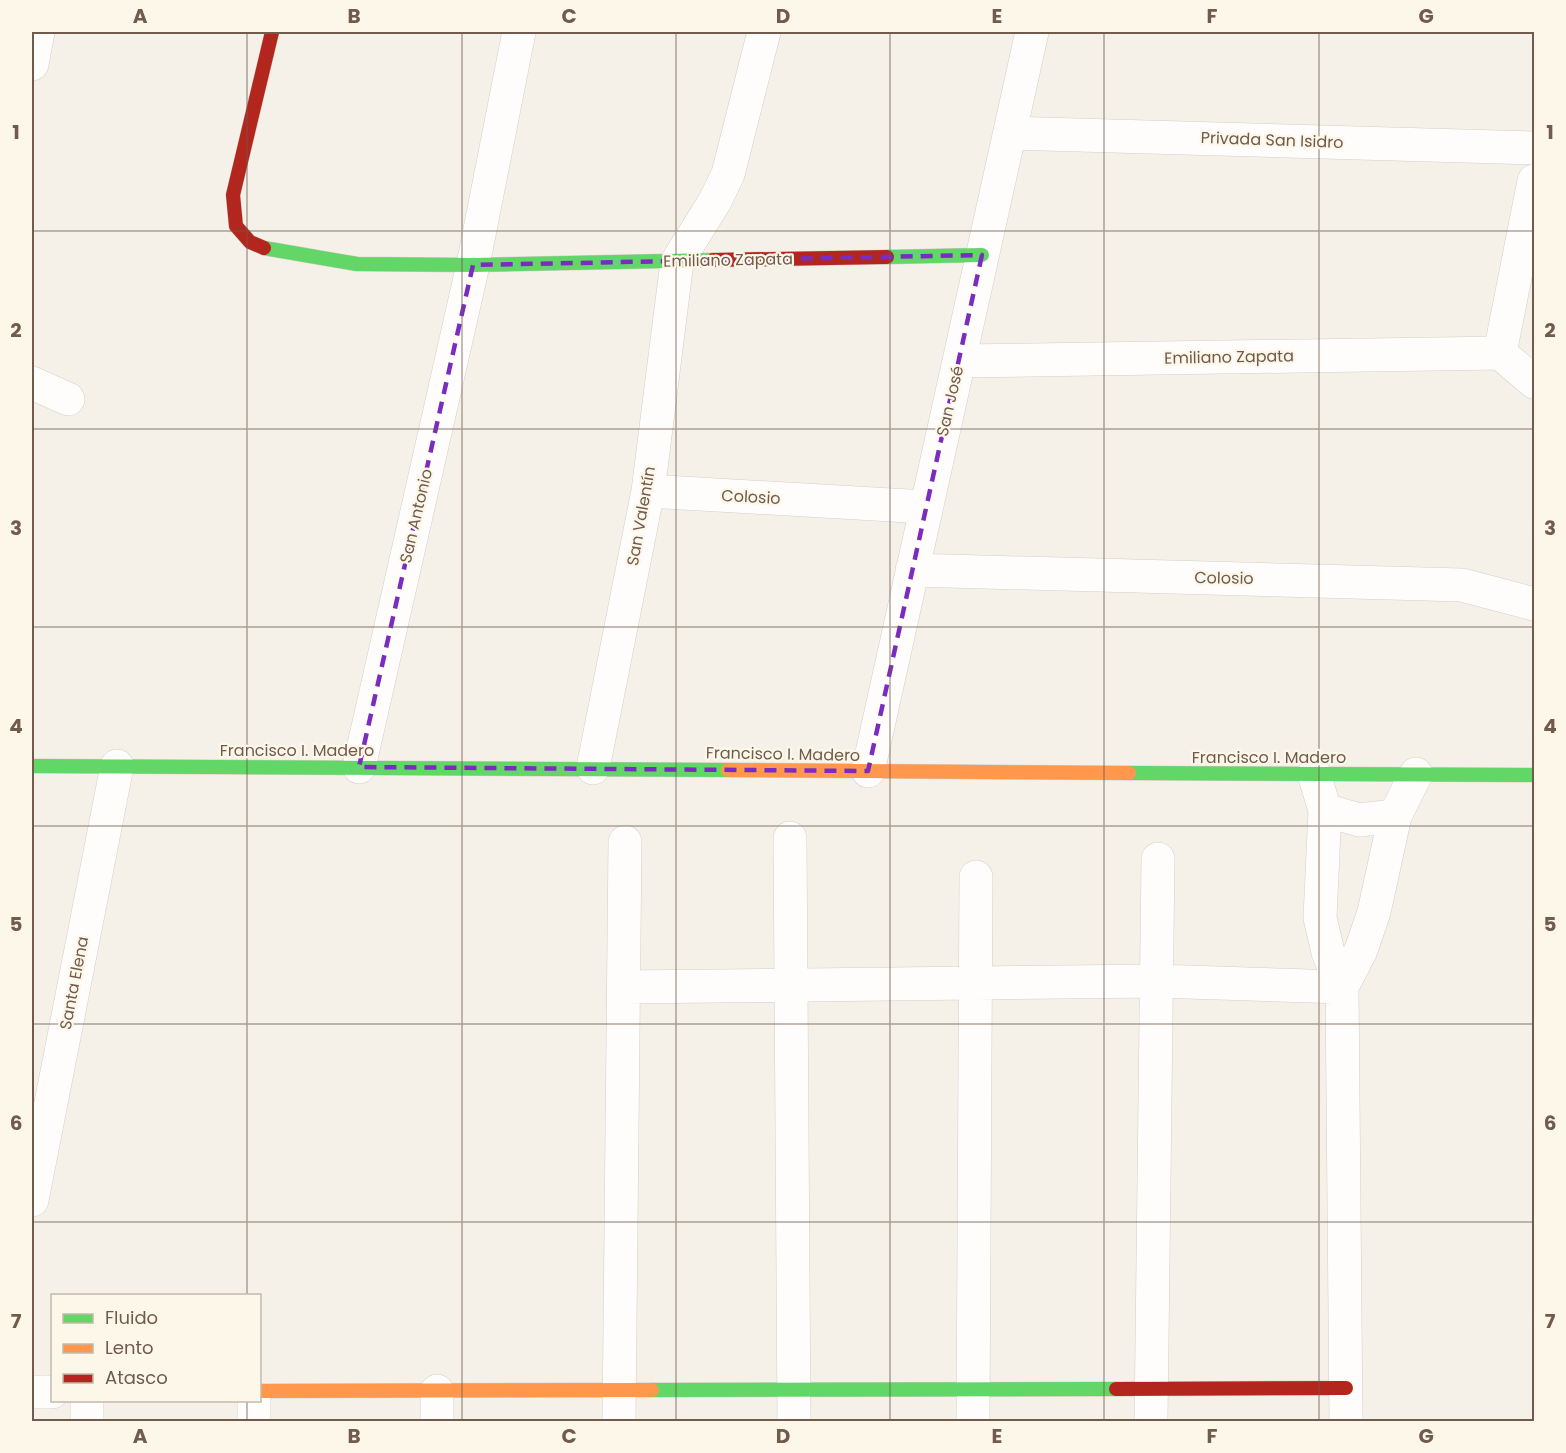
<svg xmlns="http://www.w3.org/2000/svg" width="1566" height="1453" viewBox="0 0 1566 1453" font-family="Poppins,sans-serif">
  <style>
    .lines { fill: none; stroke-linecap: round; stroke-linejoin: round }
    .street-casing { stroke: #d4cec7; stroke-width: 34 }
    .fast-casing { stroke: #d3cdc4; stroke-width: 15 }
    .slow-casing { stroke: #d3cdc4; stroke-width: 15 }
    .jam-casing { stroke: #d3cdc4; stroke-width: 15 }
    .street { stroke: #fefdfc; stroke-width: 33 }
    .fast { stroke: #63d668; stroke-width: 14 }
    .slow { stroke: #ff974d; stroke-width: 14 }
    .jam { stroke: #b3261e; stroke-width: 14 }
    .marked { fill: none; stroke: #7b2cbf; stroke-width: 4.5; stroke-dasharray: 12 8; stroke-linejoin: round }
    .grid { fill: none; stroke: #705b4c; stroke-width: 1.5; stroke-opacity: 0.55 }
    .labels { text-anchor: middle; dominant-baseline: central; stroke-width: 4.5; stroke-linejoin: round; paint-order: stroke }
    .street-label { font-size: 16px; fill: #705b4c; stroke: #fdf7ea }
    .neatline { fill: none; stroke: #705b4c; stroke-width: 2 }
    .grid-label { font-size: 20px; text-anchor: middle; font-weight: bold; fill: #705b4c }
  </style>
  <rect width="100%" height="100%" fill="#f5f1e9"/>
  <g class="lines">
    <defs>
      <path id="street" d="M32 64 38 32
        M1010 133 1534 148
        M1500 353 1534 181
        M1500 353 1534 382
        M959 361 1500 353
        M32 383 68 399
        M648 491 926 507
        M912 570 1462 585 1534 604
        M359 767 473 265 519 32
        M593 768 648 491 677 262 715 201 728 174 764 32
        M868 771 1032 32
        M1314 774 1325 810 1320 918 1328 952 1342 987 1346 1422
        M1325 810 1359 820 1395 816
        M790 838 794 1422
        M624 987 1156 981 1342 987
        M1342 987 1361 950 1374 912 1395 816 1416 774
        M32 1200 117 766
        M437 1391V1422
        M32 1392H52
        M254 1400V1422
        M87 1422V1400
        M619 1422 625 842
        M973 1422 976 877
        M1151 1422 1158 859"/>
      <path id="fast" d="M264 248 357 264 473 265 713 260
        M887 257 982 255
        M32 766 728 770
        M1129 773 1534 775
        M652 1390 1116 1389"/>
      <path id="slow" d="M728 770 1129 773
        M260 1391 652 1390"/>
      <path id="jam" d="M264 248 250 242 236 226 233 195 272 32
        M713 260 887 257
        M1116 1389 1346 1388"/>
    </defs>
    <use href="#street" class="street-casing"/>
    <use href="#fast" class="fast-casing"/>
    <use href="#slow" class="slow-casing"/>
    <use href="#jam" class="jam-casing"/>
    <use href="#street" class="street"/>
    <use href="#fast" class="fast"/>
    <use href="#slow" class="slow"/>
    <use href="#jam" class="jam"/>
  </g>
  <path class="marked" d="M982 255 868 771 359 767 473 265Z"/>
  <path class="grid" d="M247 32V1296M462 32V1422M676 32V1422M890 32V1422M1104 32V1422M1319 32V1422M32 231H1534M32 429H1534M32 627H1534M32 826H1534M32 1024H1534M32 1222H1534M247 1400V1422"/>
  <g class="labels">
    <g class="street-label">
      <text transform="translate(1272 140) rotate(2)">Privada San Isidro</text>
      <text transform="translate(728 260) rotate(-1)">Emiliano Zapata</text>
      <text transform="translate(1229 357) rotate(-1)">Emiliano Zapata</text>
      <text transform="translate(950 401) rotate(-77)">San José</text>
      <text transform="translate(751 497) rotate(3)">Colosio</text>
      <text transform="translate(416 516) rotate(-77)">San Antonio</text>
      <text transform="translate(641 516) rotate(-80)">San Valentín</text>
      <text transform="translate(1224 578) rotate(1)">Colosio</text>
      <text x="297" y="750">Francisco I. Madero</text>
      <text transform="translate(783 754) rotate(1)">Francisco I. Madero</text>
      <text x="1269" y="757">Francisco I. Madero</text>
      <text transform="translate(74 983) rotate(-79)">Santa Elena</text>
    </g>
  </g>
  <rect width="1566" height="1453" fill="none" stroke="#fdf7ea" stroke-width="66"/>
  <rect x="51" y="1294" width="210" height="108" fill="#fdf7ea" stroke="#c5b9ab" stroke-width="1.5"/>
  <rect x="63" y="1314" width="30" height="9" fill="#63d668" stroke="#c5b9ab" stroke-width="1.5"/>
  <text x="105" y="1324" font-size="18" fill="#705b4c">Fluido</text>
  <rect x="63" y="1344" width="30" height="9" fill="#ff974d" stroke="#c5b9ab" stroke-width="1.5"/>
  <text x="105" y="1354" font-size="18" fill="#705b4c">Lento</text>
  <rect x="63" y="1374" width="30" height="9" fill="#b3261e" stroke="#c5b9ab" stroke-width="1.5"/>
  <text x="105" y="1384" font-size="18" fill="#705b4c">Atasco</text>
  <rect x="33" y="33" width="1500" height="1387" class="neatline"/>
  <g class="grid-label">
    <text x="140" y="23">A</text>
    <text x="354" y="23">B</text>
    <text x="569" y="23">C</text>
    <text x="783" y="23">D</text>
    <text x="997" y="23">E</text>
    <text x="1212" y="23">F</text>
    <text x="1426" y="23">G</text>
    <text x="16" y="139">1</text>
    <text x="1550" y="139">1</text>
    <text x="16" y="337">2</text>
    <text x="1550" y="337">2</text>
    <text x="16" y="535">3</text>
    <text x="1550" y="535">3</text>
    <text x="16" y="733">4</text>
    <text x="1550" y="733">4</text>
    <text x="16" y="931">5</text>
    <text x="1550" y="931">5</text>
    <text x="16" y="1130">6</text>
    <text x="1550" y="1130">6</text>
    <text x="16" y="1328">7</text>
    <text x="1550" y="1328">7</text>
    <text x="140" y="1443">A</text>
    <text x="354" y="1443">B</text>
    <text x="569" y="1443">C</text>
    <text x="783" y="1443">D</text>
    <text x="997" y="1443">E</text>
    <text x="1212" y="1443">F</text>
    <text x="1426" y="1443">G</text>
  </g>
</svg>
